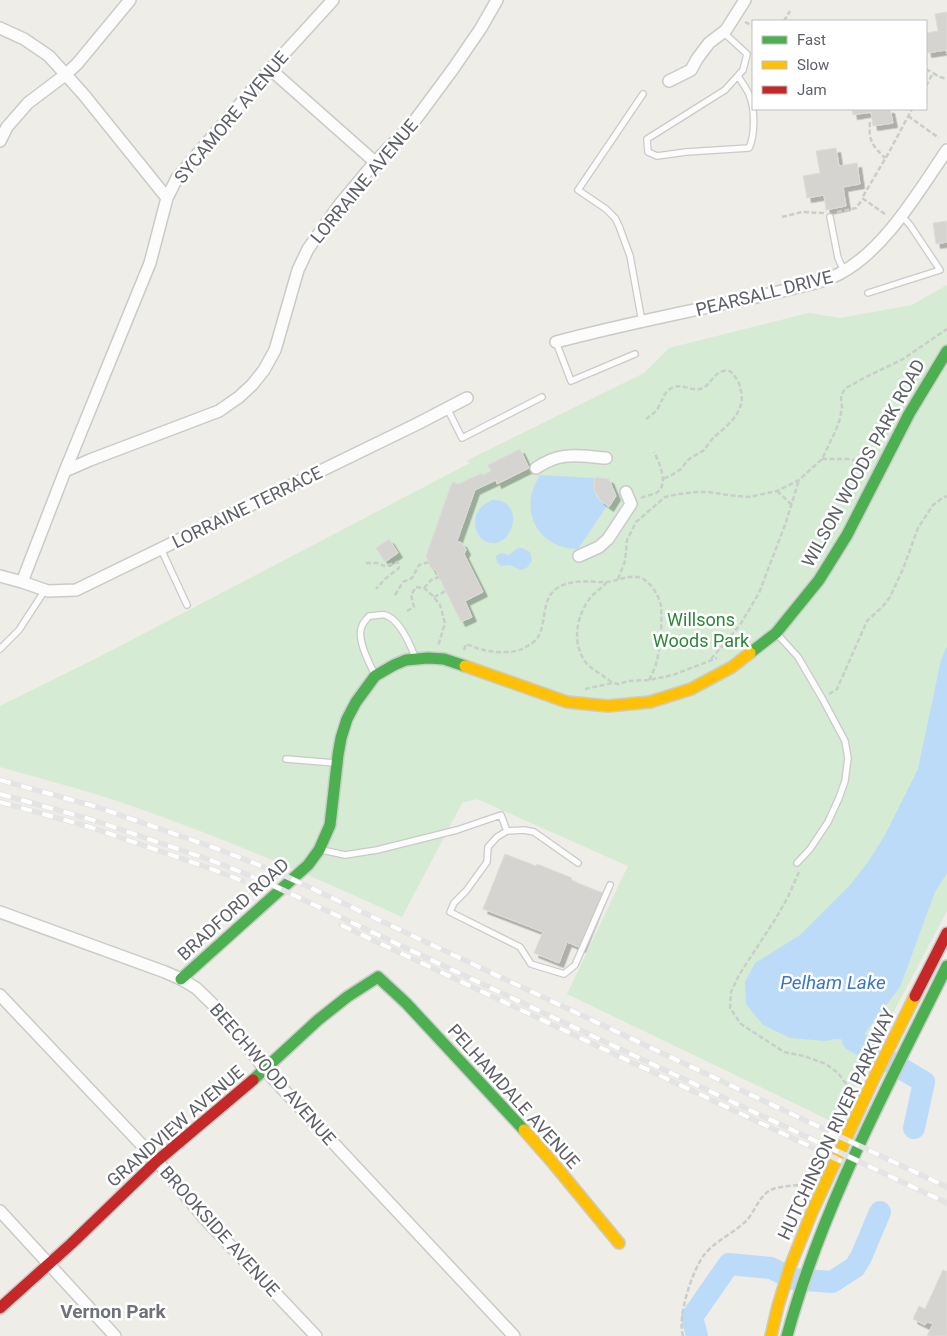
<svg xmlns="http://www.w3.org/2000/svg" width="947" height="1336" viewBox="0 0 947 1336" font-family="Roboto,sans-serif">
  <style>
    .green { fill: #d5ebd3 }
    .water { fill: #bcdbf8 }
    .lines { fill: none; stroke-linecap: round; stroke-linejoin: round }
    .river { stroke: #bcdbf8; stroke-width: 22 }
    .building { fill: #d5d4d1; stroke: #dedcd7; filter: url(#shadow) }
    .lane-casing { stroke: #cacac9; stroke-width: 8 }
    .street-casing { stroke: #cacac9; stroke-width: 14 }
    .fast-casing { stroke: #cacbca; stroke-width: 14 }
    .slow-casing { stroke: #cacbca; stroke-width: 14 }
    .jam-casing { stroke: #cacbca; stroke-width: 14 }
    .path { stroke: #c9cecb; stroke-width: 2.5; stroke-dasharray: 5 2.5; stroke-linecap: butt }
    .lane { stroke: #fcfcfc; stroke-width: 5.5 }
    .street { stroke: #fcfcfc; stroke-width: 11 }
    .fast { stroke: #4caf50; stroke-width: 11 }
    .slow { stroke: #ffc107; stroke-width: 11 }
    .jam { stroke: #c62828; stroke-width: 11 }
    .rail-casing { stroke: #e5e4e4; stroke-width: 5.5 }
    .rail { stroke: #fff; stroke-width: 4; stroke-dasharray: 11; stroke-linecap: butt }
    .labels { text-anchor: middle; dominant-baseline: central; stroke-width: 5; stroke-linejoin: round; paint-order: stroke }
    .street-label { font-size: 18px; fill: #5d6167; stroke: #fff }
    .park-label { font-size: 18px; fill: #2d8637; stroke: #fff }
    .water-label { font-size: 19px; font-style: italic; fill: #3b76c6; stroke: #fff }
    .neighbourhood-label { font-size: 19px; font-weight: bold; fill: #6e7379; stroke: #fff }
  </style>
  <defs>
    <filter id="shadow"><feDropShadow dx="4.5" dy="4.5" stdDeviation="0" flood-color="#0004"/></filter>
  </defs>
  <rect width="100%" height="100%" fill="#eeede8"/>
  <path class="green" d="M947 285V911L835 1123 567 994 628 866 477 799 462 803 402 917C319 879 235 843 149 812 100 794 50 781 0 767V706L99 657 470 463 466 461 644 373 669 348 809 313 840 318 912 305Z"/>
  <path class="water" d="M540 475 594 478C593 492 595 499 607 506L578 549C536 548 518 509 540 475Z
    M492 500C527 498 514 554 485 541 475 536 472 519 479 510 482 505 487 503 492 500Z
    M518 548H522L530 552 532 560 528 567 521 570 509 565 501 566 497 562 496 556C501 552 504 554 509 555Z
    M947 646V873L935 892 900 987 864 1034 853 1040 835 1039 826 1041 790 1038 763 1025 746 1004 745 982 755 963 800 935 851 884 870 859 885 835 918 769 941 660Z"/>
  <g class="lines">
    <path class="river" d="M853 1040 924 1082 914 1128
      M697 1336 692 1317 729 1264 771 1268 793 1279 832 1282 855 1267 861 1257 880 1212"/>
  </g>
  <path class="building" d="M947 12V54L946 50 927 53 926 33 938 31 935 14Z
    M852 109H890L893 123 873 126 871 112 853 115Z
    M836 148 839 166 857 163 860 184 843 187 846 206 826 210 824 195 807 198 803 176 820 173 816 151Z
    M947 221V242L936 244 933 223Z
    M520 449 529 468 497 484 496 480 475 490 457 541 462 543 466 550 464 554 483 592 465 601 472 617 461 622 435 569 432 570 426 556 452 482 458 484 482 473 483 475 491 471 488 465Z
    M595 477 609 479 616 496 609 507 600 500 594 489Z
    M389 539 398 553 385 562 376 548Z
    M505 854 536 866 537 864 572 878 570 880 603 893 581 948 567 942 559 963 534 953 543 932 483 909Z
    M943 1270 947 1272V1336H927L933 1324 927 1322 925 1325 913 1319 919 1306 925 1309Z"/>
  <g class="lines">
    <defs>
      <path id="lane" d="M723 32 747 54 743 70 725 90 647 139 648 152 657 156 686 152 749 148C755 136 755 110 750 97 748 90 742 83 738 76
        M830 217 838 258 844 271
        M868 293 940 270 910 225 901 215
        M642 322 630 256 619 226 615 218 606 209 578 190 643 94
        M556 342 571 381 635 354
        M447 408 462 438 542 397
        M161 549 187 605
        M778 635 798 657 822 698 845 741 848 758 845 781 839 798 828 822 810 849 797 863
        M0 649 19 630 45 590
        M375 675C369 663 356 638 362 626 363 622 367 619 369 616 373 616 381 614 385 615 399 619 410 644 415 657
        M286 759 335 763
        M322 850 345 855 377 850 457 830 501 815 507 831
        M578 863 534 832 524 830 507 831 497 837 488 847 487 862 466 891 454 903 450 912 520 947 531 964 564 974 575 965 610 885"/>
      <path id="street" d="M0 28 24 39 49 56 84 95 167 198
        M270 69 375 162
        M669 81 691 70 697 59 709 43 726 30 745 0
        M0 141 7 127 28 103 65 75 77 64 130 0
        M556 342C615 326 676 314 736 301 759 297 781 291 803 286 815 283 828 280 839 274 885 250 918 192 947 150
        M536 468C561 451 577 456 606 458
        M65 471 90 460 219 411 239 397 252 385 264 370 275 350 298 270 308 249 340 204 375 162 413 123 453 69 481 28 497 0
        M579 556 599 547 608 539 631 504 626 492
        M0 576 22 582 65 471 150 263 167 198 177 178 270 69 333 0
        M22 582 48 591 76 590 417 424 467 398
        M0 912 165 972 181 979 196 988 227 1018 265 1070 514 1336
        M0 995 157 1161 205 1219 316 1336
        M0 1211 115 1336"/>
      <path id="fast" d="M750 653 776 633 819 580 847 535 909 414 947 351
        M181 979 308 865 319 850 330 825 338 755 341 738 347 719 356 702 375 676 394 665 406 660 428 658 444 659 465 666
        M253 1080 318 1020 347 997 378 977 406 1003 524 1130
        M787 1336C822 1206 888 1086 947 966"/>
      <path id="slow" d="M465 666 567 702 608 706 650 702 691 689 732 667 750 653
        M524 1130 553 1163 619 1243
        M771 1336 778 1306 790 1267 812 1212 875 1076 915 996"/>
      <path id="jam" d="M915 996 947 933
        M0 1308 71 1244 157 1161 253 1080"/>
    </defs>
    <use href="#lane" class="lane-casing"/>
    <use href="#street" class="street-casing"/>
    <use href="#fast" class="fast-casing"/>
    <use href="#slow" class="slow-casing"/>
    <use href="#jam" class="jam-casing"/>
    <path class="path" d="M784 21 790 11
      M745 22 753 26
      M926 69 933 73
      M926 86 933 73 940 77 947 79
      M908 116 939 138
      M870 122C868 141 873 146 885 158
      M837 212 856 208 863 199
      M885 214 862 198 888 154 912 109
      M782 217 802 212 824 213
      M646 419C650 416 655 413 658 408 662 401 663 394 670 389 682 381 690 393 703 388 711 384 713 374 723 371 729 369 732 372 735 377 739 381 740 386 741 391 746 412 727 426 713 438 710 442 707 446 704 450 699 454 692 456 687 461 686 462 684 465 683 467 678 472 670 476 663 479
      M822 459H848L868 463
      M777 491 792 505
      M641 498C645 496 651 495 656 493 670 485 659 462 654 452
      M366 563H378L384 566 398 562 399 568 385 579 376 589
      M618 579 625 561 627 540 636 522 665 497 678 494 696 492H709L728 495 749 497 777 491 799 480 822 459 835 432 840 419 842 407 841 398 843 392 846 388 862 379 903 359 947 329
      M607 582C602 588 595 592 590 598 576 617 571 644 587 664 594 671 605 676 612 683
      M424 588 431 580 439 577
      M395 595 403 582 412 578 419 565 429 562
      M434 597 446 591
      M407 611 414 607 411 595 416 587 424 588 432 595 440 605 445 623 438 646
      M464 650 466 644C472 646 478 649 484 650 493 653 514 653 522 649 528 646 537 641 539 635 547 619 541 597 559 587 573 579 589 582 604 582 616 582 626 575 638 577 649 579 659 595 661 606 662 618 661 643 658 655 657 664 653 672 649 680
      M711 659 740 625 759 593 785 525 799 480
      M585 689 612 683 619 684 628 681 649 680 673 675 717 658
      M829 694 837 689 867 621 884 605 890 597 903 569 918 528 933 505 941 499 947 496
      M799 872 788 897 776 918 739 975 731 992 730 1008 741 1024 784 1052 804 1056 826 1064 838 1073 850 1089V1091
      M683 1336C677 1317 692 1271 704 1255 715 1241 734 1233 746 1221 756 1211 759 1194 773 1189 780 1186 795 1186 803 1184L807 1182"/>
    <use href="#lane" class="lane"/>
    <use href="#street" class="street"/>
    <use href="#fast" class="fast"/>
    <use href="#slow" class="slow"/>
    <use href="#jam" class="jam"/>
    <defs>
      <path id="rail" d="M0 780 97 807 218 849 279 873 947 1187
        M0 794 93 820 213 861 268 883 947 1203
        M0 802 90 827 209 868 243 881
        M341 925 841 1161"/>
    </defs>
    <use href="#rail" class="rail-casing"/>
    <use href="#rail" class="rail"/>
  </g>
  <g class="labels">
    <g class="street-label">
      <text transform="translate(231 117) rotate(-50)">SYCAMORE AVENUE</text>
      <text transform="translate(364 181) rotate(-50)">LORRAINE AVENUE</text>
      <text transform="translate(764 293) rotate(-14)">PEARSALL DRIVE</text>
      <text transform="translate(863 463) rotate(-61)">WILSON WOODS PARK ROAD</text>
      <text transform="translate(247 507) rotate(-26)">LORRAINE TERRACE</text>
      <text transform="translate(233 909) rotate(-42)">BRADFORD ROAD</text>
      <text transform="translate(273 1074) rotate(49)">BEECHWOOD AVENUE</text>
      <text transform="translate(514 1096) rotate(48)">PELHAMDALE AVENUE</text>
      <text transform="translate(836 1124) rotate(-65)">HUTCHINSON RIVER PARKWAY</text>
      <text transform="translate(175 1126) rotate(-41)">GRANDVIEW AVENUE</text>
      <text transform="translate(220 1231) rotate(48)">BROOKSIDE AVENUE</text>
    </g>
    <g class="park-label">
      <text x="701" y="619">Willsons<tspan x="701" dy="21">Woods Park</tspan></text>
    </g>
    <g class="water-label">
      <text x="833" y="982">Pelham Lake</text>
    </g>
    <g class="neighbourhood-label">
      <text x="113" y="1311">Vernon Park</text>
    </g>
  </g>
  <rect x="752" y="20" width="175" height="90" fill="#ffffff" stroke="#bec0c2"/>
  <rect x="762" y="36" width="25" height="8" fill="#4caf50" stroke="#bec0c2"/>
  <text x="797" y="45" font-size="15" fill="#5d6167">Fast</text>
  <rect x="762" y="61" width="25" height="8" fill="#ffc107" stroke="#bec0c2"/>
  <text x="797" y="70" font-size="15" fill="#5d6167">Slow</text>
  <rect x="762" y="86" width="25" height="8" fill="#c62828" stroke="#bec0c2"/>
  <text x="797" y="95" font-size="15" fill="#5d6167">Jam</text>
</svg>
